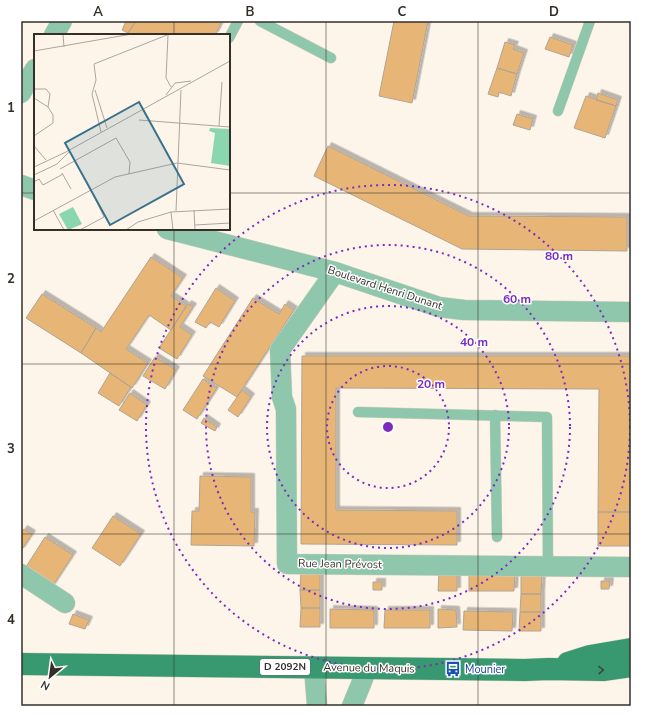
<svg xmlns="http://www.w3.org/2000/svg" width="652" height="727" viewBox="0 0 652 727" font-family="'Nunito Sans',sans-serif">
  <style>
    .building { fill: #e7b574; stroke: #b1a494; filter: url(#shadow) }
    .lines { fill: none; stroke-linecap: round; stroke-linejoin: round }
    .lane-casing { stroke: #d9d1c7; stroke-width: 11 }
    .street-casing { stroke: #d9d1c7; stroke-width: 21 }
    .primary-casing { stroke: #d9d1c7; stroke-width: 23 }
    .lane { stroke: #8ec7ab; stroke-width: 10 }
    .street { stroke: #8ec7ab; stroke-width: 20 }
    .primary { stroke: #389870; stroke-width: 22 }
    .oneway { stroke: #35493b }
    .grid { fill: none; stroke: #342f29; stroke-width: 1; stroke-opacity: 0.55 }
    .ring { fill: none; stroke: #7b2cbf; stroke-width: 2; stroke-dasharray: 2 4 }
    .labels { text-anchor: middle; dominant-baseline: central; stroke-width: 3; stroke-linejoin: round; paint-order: stroke }
    .shield { fill: #fff; stroke: #716d69; stroke-width: 1 }
    .shield-label { font-size: 10px; font-weight: bold; fill: #342f29 }
    .street-label { font-size: 11px; fill: #342f29; stroke: #fff }
    .transit-label { font-size: 11px; fill: #164399; stroke: #fff; text-anchor: start }
    .inset-road { fill: none; stroke: #ada69d; stroke-width: 1 }
    .view { fill: #39708b; fill-opacity: 0.15; stroke: #39708b; stroke-width: 2 }
    .inset-edge { fill: none; stroke: #342f29; stroke-width: 2 }
    .centre { fill: #7b2cbf; stroke: #fff; stroke-width: 2 }
    .ring-label { font-size: 12px; text-anchor: middle; font-weight: bold; fill: #7b2cbf; stroke: #fff; stroke-width: 3; stroke-linejoin: round; paint-order: stroke }
    .neatline { fill: none; stroke: #342f29; stroke-width: 1.5 }
    .grid-label { font-size: 13px; text-anchor: middle; font-weight: bold; fill: #342f29 }
  </style>
  <defs>
    <filter id="shadow"><feDropShadow dx="3.5" dy="-3.5" stdDeviation="0" flood-color="#0004"/></filter>
  </defs>
  <rect width="100%" height="100%" fill="#fdf5ea"/>
  <path class="building" d="M126 21H136L128 33 122 30Z
    M136 21H222L215 35H133L128 33Z
    M394 21H428L412 103 379 96Z
    M550 37 573 45 569 57 545 49Z
    M505 42 515 45 513 49 524 53 517 74 497 68Z
    M497 68 517 74 511 96 499 92 498 97 488 94Z
    M598 93 618 100 616 106 596 100Z
    M586 96 616 106 605 138 574 128Z
    M517 114 533 119 530 130 513 125Z
    M328 146 469 216 627 217V251L462 249 314 176Z
    M151 257 183 278 171 296 186 306 171 330 149 315 126 349 148 363 132 388 81 353 96 328 101 332Z
    M216 288 235 301 219 327 210 322 206 328 195 322Z
    M42 294 96 328 81 353 26 318Z
    M253 298 279 314 285 304 294 310 237 397 203 376Z
    M188 304 193 307 180 327 192 335 177 359 159 348Z
    M302 356H631V512H598L599 389 336 388V510L457 511V545L301 544Z
    M155 357 176 370 165 389 143 376Z
    M110 373 131 387 119 406 98 393Z
    M203 379 217 388 197 419 183 410Z
    M242 390 251 397 238 417 228 410Z
    M130 393 147 405 137 421 119 410Z
    M204 418 217 427 215 431 201 423Z
    M200 476 251 477V512H255L254 546 191 545 192 511H199Z
    M598 512H631V546H598Z
    M113 516 141 534 120 566 92 548Z
    M24 529 32 534 21 551V533Z
    M45 537 73 555 52 587 24 570Z
    M301 572 320 573V590H300Z
    M439 572H457V591H438Z
    M469 572 515 573 514 591H469Z
    M521 574H542L541 594H521Z
    M601 581H610L609 589H601Z
    M373 582H382V590H373Z
    M300 590H320V608H301Z
    M521 594H541V612H520Z
    M301 608H320V627H300Z
    M330 609 374 610V628H330Z
    M438 609 456 610 457 627 438 628Z
    M385 610H430V628H384Z
    M464 611 513 612 512 631 463 630Z
    M520 612H541V631H519Z
    M73 614 89 620 85 629 69 624Z"/>
  <g class="lines">
    <defs>
      <path id="lane" d="M260 21 331 58
        M229 38 238 21
        M558 111 590 21
        M358 412 547 417 548 566
        M495 415 497 537"/>
      <path id="street" d="M54 35 62 21
        M21 93 35 69
        M21 185 35 190
        M167 229 335 272 439 307 464 310 631 312
        M335 272 280 350 282 397 286 409 287 564 631 567
        M21 574 65 603
        M314 667 317 706
        M352 706 361 684 367 668"/>
      <path id="primary" d="M568 663 590 656 631 649
        M21 664 525 670 548 669 603 670 631 666"/>
    </defs>
    <use href="#lane" class="lane-casing"/>
    <use href="#street" class="street-casing"/>
    <use href="#primary" class="primary-casing"/>
    <use href="#lane" class="lane"/>
    <use href="#street" class="street"/>
    <use href="#primary" class="primary"/>
  </g>
  <defs><path id="oneway-chevron" d="M-2-3.5L2.5 0L-2 3.5" fill="none" stroke-width="1.6" stroke-linecap="round" stroke-linejoin="round"/></defs>
  <use class="oneway" href="#oneway-chevron" transform="translate(601 670) rotate(-2)"/>
  <path class="grid" d="M174 21V35M326 21V706M478 21V706M21 193H35M229 193H631M174 229V706M21 364H631M21 534H631"/>
  <g class="ring">
    <circle cx="388" cy="427" r="61"/>
    <circle cx="388" cy="427" r="121"/>
    <circle cx="388" cy="427" r="182"/>
    <circle cx="388" cy="427" r="242"/>
  </g>
  <defs>
    <symbol id="bus-bare" viewBox="-9 -9 18 18"><path d="M-5-6H5V4H4V6H2V4H-2V6H-4V4H-5ZM-3.5-4V0h7V-4ZM-3.5 1.2v1.5H-2V1.2ZM2 1.2v1.5H3.5V1.2Z" fill="#1a4fb4" stroke="#fff" stroke-width="2.5" paint-order="stroke"/></symbol>
  </defs>
  <g fill-rule="evenodd">
    <use href="#bus-bare" x="442" y="658" width="22" height="22"/>
  </g>
  <g class="labels">
    <rect class="shield" x="260" y="659" width="50" height="16" rx="3"/>
    <g class="shield-label">
      <text x="285" y="667">D 2092N</text>
    </g>
    <g class="street-label">
      <text transform="translate(385 288) rotate(18)">Boulevard Henri Dunant</text>
      <text transform="translate(340 564) rotate(1)">Rue Jean Prévost</text>
      <text transform="translate(369 668) rotate(1)">Avenue du Maquis</text>
    </g>
    <g class="transit-label">
      <text x="465" y="669">Mounier</text>
    </g>
  </g>
  <g transform="translate(34 34)">
    <rect width="196" height="196" fill="#fdf5ea"/>
    <path d="M176 94 196 95V132L177 129 181 99 175 97ZM39 173 48 190 34 196 25 180Z" fill="#8ad6ad"/>
    <path class="inset-road" d="M29 0 30 13M134 1 132 44 137 53M0 17 98 0M0 55H12L16 60 14 73M61 56 73 94M132 61 141 49 157 47M0 64 14 73 19 81V89L0 102M105 86 196 93M185 92 188 48M67 98 58 60 62 46 60 30 133 1M0 112 12 126M0 133 32 118 196 27M26 135 82 104 96 128 95 140M28 139 37 155M0 141 23 130 35 118M0 148 5 145 9 151 29 140M19 176 30 196M160 176 161 196M142 177 147 56M137 178 139 196M0 187 81 143 143 129 196 136M161 191 196 189M46 196 70 183 57 156M92 196 104 188 137 178 196 175"/>
    <path class="view" d="M105 68 150 150 76 191 31 109Z"/>
    <rect width="196" height="196" class="inset-edge"/>
  </g>
  <circle cx="388" cy="427" r="6" class="centre"/>
  <g class="ring-label">
    <text x="559" y="260">80 m</text>
    <text x="517" y="303">60 m</text>
    <text x="474" y="346">40 m</text>
    <text x="431" y="388">20 m</text>
  </g>
  <rect width="652" height="727" fill="none" stroke="#ffffff" stroke-width="44"/>
  <g transform="translate(50 677) rotate(209)" stroke="#ffffff" stroke-width="3" paint-order="stroke">
  <path d="M0-3L7 15L0 10L-7 15Z" fill="#342f29"/>
  <text y="-6" font-size="11" font-weight="bold" text-anchor="middle" fill="#342f29">N</text>
  </g>
  <rect x="22" y="22" width="608" height="683" class="neatline"/>
  <g class="grid-label">
    <text x="98" y="16">A</text>
    <text x="250" y="16">B</text>
    <text x="402" y="16">C</text>
    <text x="554" y="16">D</text>
    <text x="11" y="112">1</text>
    <text x="11" y="283">2</text>
    <text x="11" y="453">3</text>
    <text x="11" y="624">4</text>
  </g>
</svg>
